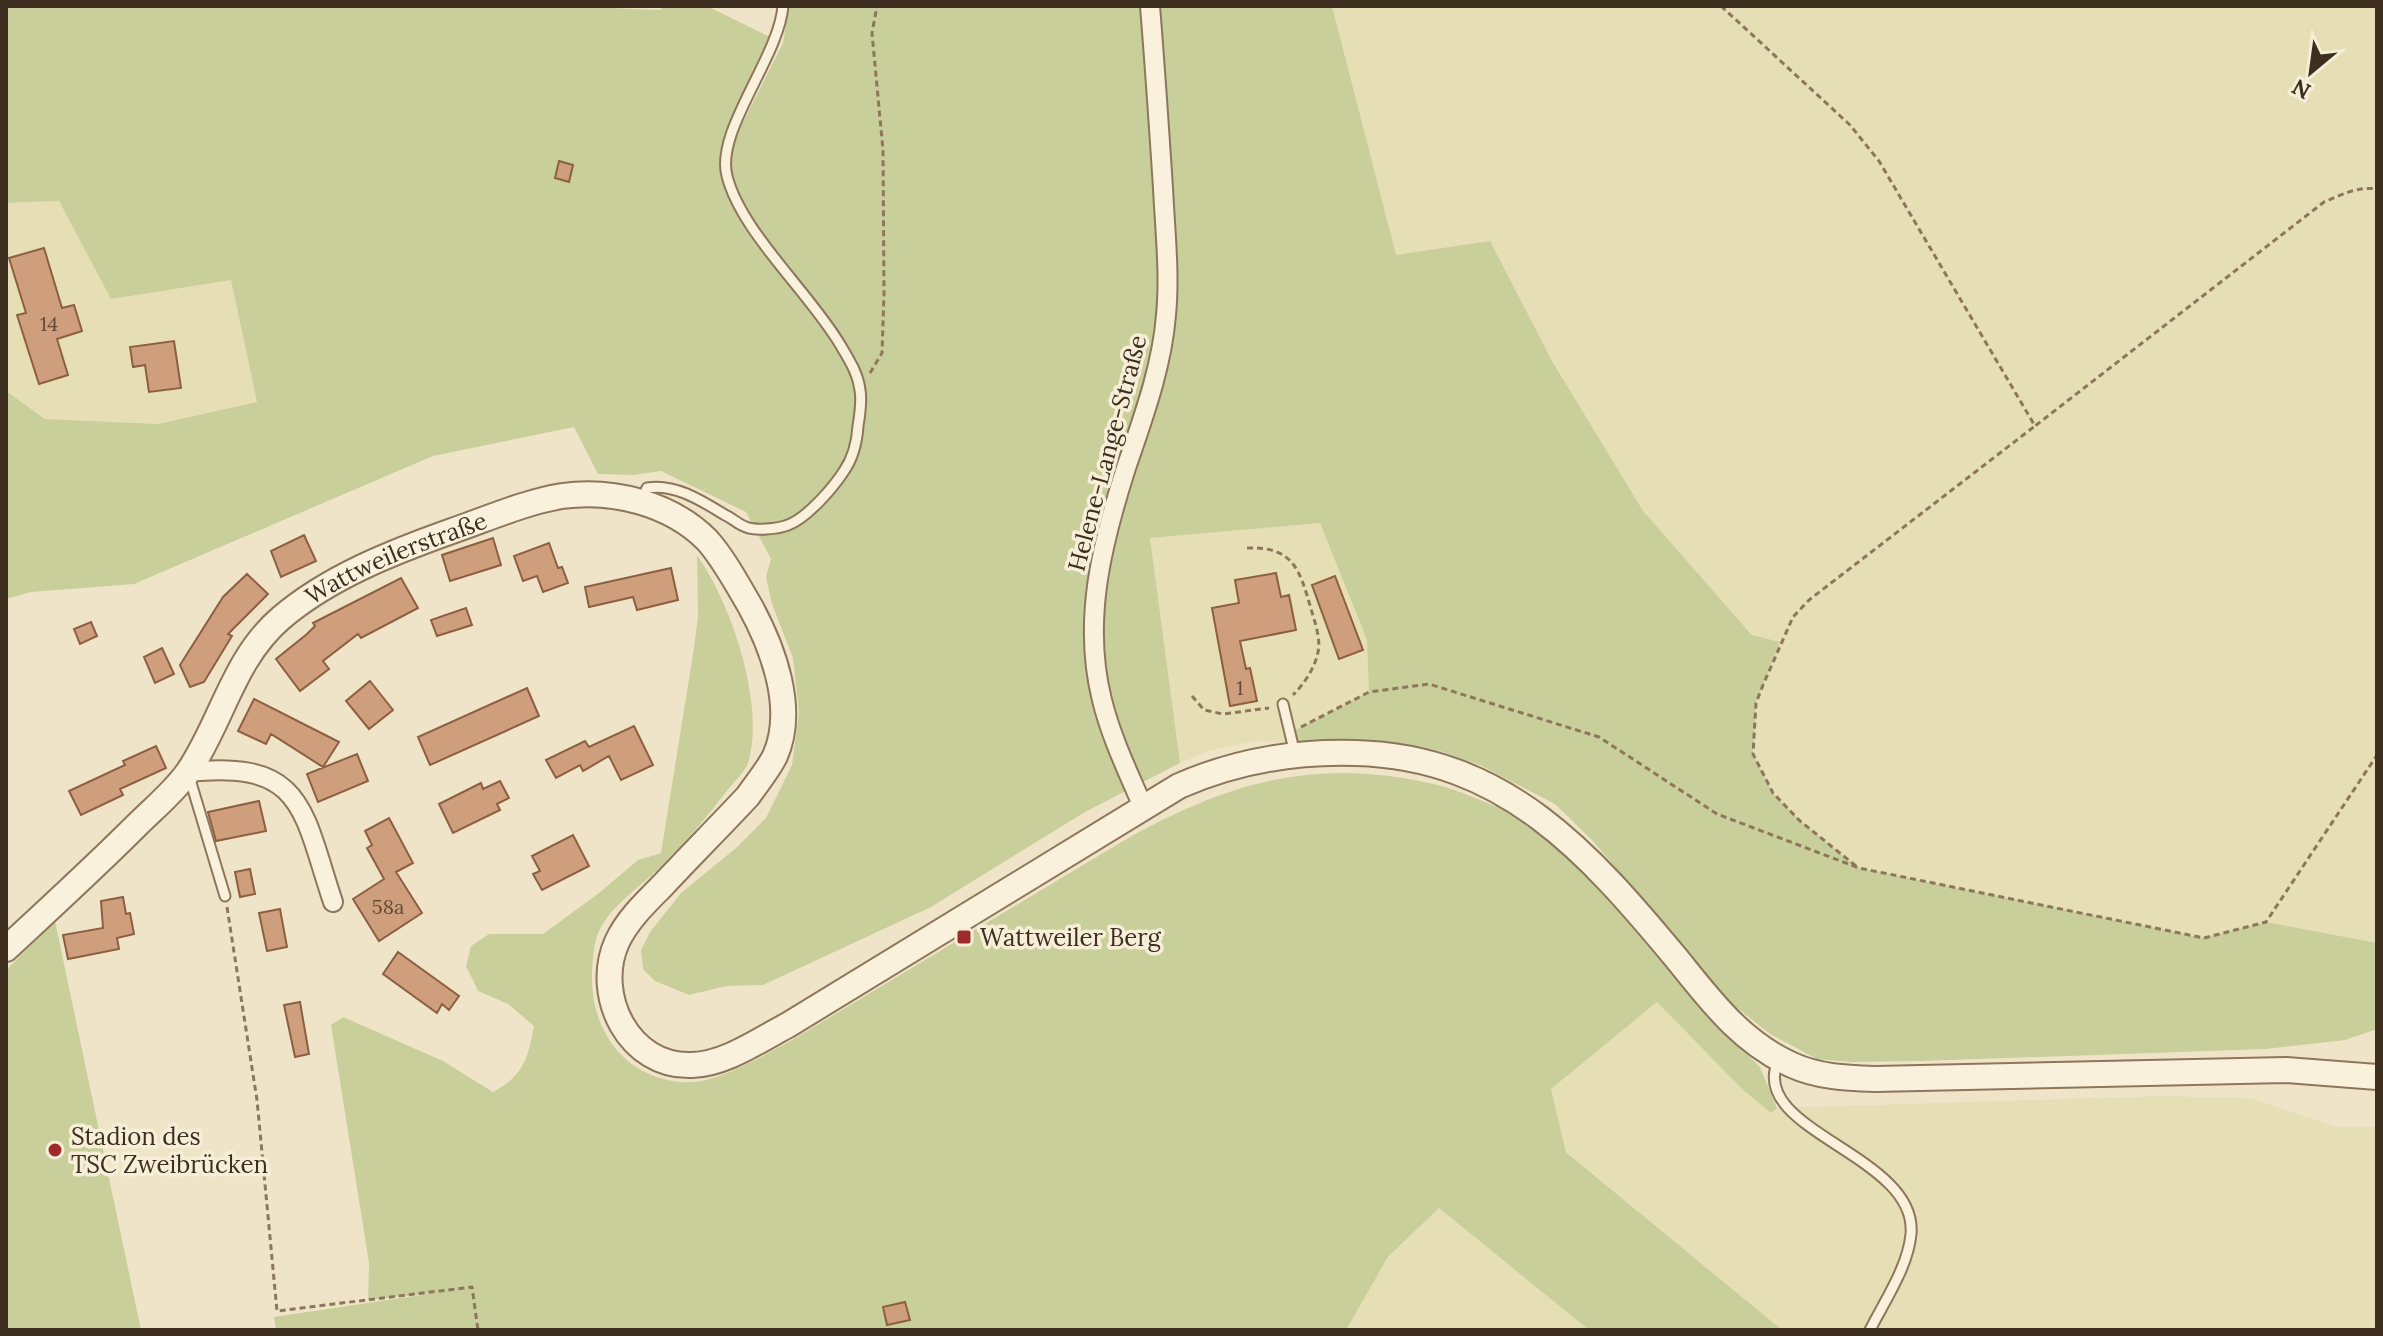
<svg xmlns="http://www.w3.org/2000/svg" width="2383" height="1336" viewBox="0 0 2383 1336" font-family="Lora,serif">
  <style>
    .farmland { fill: #e6deb5 }
    .green { fill: #c9cf9b }
    .building { fill: #cf9f7d; stroke: #8d5f41; stroke-width: 2 }
    .lines { fill: none; stroke-linecap: round; stroke-linejoin: round }
    .service-casing { stroke: #8d765c; stroke-width: 13 }
    .minor-casing { stroke: #8d765c; stroke-width: 22 }
    .tertiary-casing { stroke: #8d765c; stroke-width: 28 }
    .path { stroke: #8d765c; stroke-width: 3; stroke-dasharray: 6 4; stroke-linecap: butt }
    .service { stroke: #faf1dc; stroke-width: 9 }
    .minor { stroke: #faf1dc; stroke-width: 18 }
    .tertiary { stroke: #faf1dc; stroke-width: 24 }
    .poi-dot { fill: #9e2a2b; stroke: #f7eed8; stroke-width: 3 }
    .labels { text-anchor: middle; dominant-baseline: central; stroke-width: 7; stroke-linejoin: round; paint-order: stroke }
    .number-label { font-size: 20px; fill: #624a37 }
    .street-label { font-size: 24px; fill: #3d2e20; stroke: #f7eed8 }
    .poi-label { font-size: 24px; fill: #3d2e20; stroke: #f7eed8; text-anchor: start }
  </style>
  <rect width="100%" height="100%" fill="#f0e4c8"/>
  <path class="farmland" d="M1332 6H2377V943L2266 922 2204 938 1859 868 1800 821 1773 793 1753 754 1756 703 1780 642 1753 635 1643 512 1552 361 1490 242 1396 256Z
    M59 201 111 299 231 279 257 402 158 424 45 419 6 391V203Z
    M1320 523 1367 640 1369 692 1291 733 1292 742 1255 741 1208 751 1180 763 1150 538Z
    M1657 1002 1742 1089 1771 1112 1777 1108 2162 1096 2249 1098 2336 1127H2377V1330H1782L1566 1151 1551 1089Z
    M1439 1208 1589 1330H1346L1352 1316 1389 1257Z"/>
  <path class="green" d="M6 6H558L661 10 663 6H707L770 37 725 141 736 136 783 43 789 6H1332L1396 255 1490 241 1552 361 1643 511 1752 635 1780 642 1756 703 1753 754 1773 793 1800 821 1859 868 2204 938 2266 922 2377 943V1029L2345 1040 2265 1049 1921 1061 1852 1062 1817 1059 1770 1034 1736 1007 1705 975 1593 841 1555 804 1480 765 1440 751 1397 743 1347 740 1292 742 1290 733 1369 692 1367 640 1320 523 1150 538 1180 763 1085 812 931 907 763 985 726 986 689 995 655 981 643 969 641 950 650 932 681 893 736 848 766 818 792 765 799 713 793 658 772 604 766 577 771 559 746 512 661 471 633 475 598 474 574 427 433 456 134 584 31 592 6 599V391L45 419 158 424 257 402 231 280 111 299 59 201 6 203Z
    M697 555C731 603 766 705 748 763 744 773 733 783 726 792 706 819 682 845 658 869 640 887 616 902 602 925 594 939 593 955 592 972 590 1027 621 1076 680 1082 714 1086 758 1058 787 1043L1118 844C1225 783 1315 755 1438 785 1458 790 1477 799 1495 806L1500 802 1547 835 1588 876 1714 1022 1760 1067 1777 1108 1771 1113 1742 1089 1657 1002 1551 1089 1566 1152 1782 1330H1589L1439 1208 1388 1257 1346 1330H276L274 1317 434 1293 368 1300 369 1263 331 1025 343 1017 443 1061 493 1092C523 1076 528 1059 534 1026L508 1004 478 991 466 966 471 946 489 934H543L599 893 638 860 661 853 694 648 698 615Z
    M55 921 141 1330H6V970Z"/>
  <path class="building" d="M559 161 573 165 569 182 555 178Z
    M44 248 62 308 74 305 82 331 57 339 68 375 39 384 17 315 26 313 9 258Z
    M174 341 181 388 149 392 145 365 133 367 130 347Z
    M304 535 316 561 281 577 271 551Z
    M493 538 501 565 450 581 442 555Z
    M549 543 558 568 562 567 568 583 543 592 537 576 523 581 514 556Z
    M671 568 678 600 637 610 633 597 589 607 585 587Z
    M1276 573 1281 597 1289 595 1296 630 1240 641 1246 669 1250 668 1257 701 1230 706 1212 608 1239 603 1235 580Z
    M247 574 268 594 228 634 232 636 204 682 190 687 180 665 223 597Z
    M1335 576 1363 650 1339 659 1312 585Z
    M401 578 418 608 361 638 358 634 323 661 329 669 300 691 276 659 307 634 315 626 313 623Z
    M466 608 472 625 437 636 431 620Z
    M91 622 97 636 80 644 74 629Z
    M162 648 174 674 155 683 144 657Z
    M370 681 393 710 369 729 346 701Z
    M527 688 539 716 430 765 418 737Z
    M254 699 339 742 323 767 271 734 266 744 238 731Z
    M634 726 653 765 621 780 609 756 583 771 580 765 556 778 546 760 585 741 589 747Z
    M156 746 166 768 120 789 123 795 81 815 69 791 125 765 123 761Z
    M357 754 368 781 318 802 307 774Z
    M500 781 509 798 497 804 500 810 453 833 439 804 481 783 483 789Z
    M259 801 266 831 216 841 208 812Z
    M389 818 413 863 396 872 422 913 379 941 353 899 384 879 367 848 372 845 365 831Z
    M573 835 589 866 542 890 533 874 540 871 532 856Z
    M250 869 255 894 240 897 235 872Z
    M123 897 126 914 130 913 134 934 117 938 119 949 68 959 63 935 103 928 101 901Z
    M280 909 287 947 267 951 259 913Z
    M398 952 459 996 449 1010 442 1004 437 1013 383 974Z
    M300 1002 309 1054 295 1057 284 1005Z
    M905 1302 910 1320 887 1325 883 1307Z"/>
  <g class="lines">
    <defs>
      <path id="service" d="M642 499 647 488C675 483 702 501 725 515 732 518 739 525 746 527 755 531 778 529 788 525 807 518 833 488 844 471 853 458 857 442 858 426 860 414 862 401 860 390 858 373 849 360 841 346 810 293 741 232 727 176 715 131 779 57 783 6
        M1283 704 1295 754
        M189 776 225 896
        M1778 1061C1747 1131 1918 1155 1911 1234 1908 1267 1885 1300 1870 1330"/>
      <path id="minor" d="M188 772C304 760 302 809 333 902
        M1143 807C1128 772 1111 737 1102 700 1082 621 1102 543 1126 468 1143 418 1162 367 1166 315 1170 274 1165 230 1163 188 1159 127 1155 67 1150 6"/>
      <g id="tertiary">
        <path id="s1" d="M6 949C50 908 95 867 138 824 154 808 174 792 188 772 222 722 233 659 281 618 329 577 393 552 452 531 487 519 525 502 562 496 612 489 670 503 707 540 724 559 737 584 750 606 773 648 796 709 775 756 768 770 757 783 748 796 720 826 691 855 663 885 646 902 627 920 617 942 593 995 629 1068 692 1065 726 1064 759 1040 788 1025L1179 786C1236 761 1294 751 1356 753 1505 757 1589 853 1677 959 1711 1001 1741 1042 1792 1065 1818 1077 1847 1078 1875 1079L2286 1070 2377 1077"/>
      </g>
    </defs>
    <use href="#service" class="service-casing"/>
    <use href="#minor" class="minor-casing"/>
    <use href="#tertiary" class="tertiary-casing"/>
    <path class="path" d="M1721 6 1850 125 1879 161 2035 426 2324 202C2341 195 2358 186 2377 189
      M870 373 882 353 884 293 883 150 872 33 877 6
      M1247 548C1294 546 1300 571 1311 609 1315 622 1321 640 1318 652 1315 668 1304 684 1293 695
      M1192 696 1204 710 1223 714 1269 708
      M1301 727 1369 692 1429 684 1599 737 1717 814 1859 868 2204 938 2266 922 2377 755
      M1856 866 1800 821 1773 793 1753 754 1756 703 1763 685 1793 617 1809 600 2035 426
      M227 907 257 1100 277 1311 472 1287 478 1330"/>
    <use href="#service" class="service"/>
    <use href="#minor" class="minor"/>
    <use href="#tertiary" class="tertiary"/>
  </g>
  <g class="poi-dot">
    <rect x="956" y="929" width="16" height="16" rx="4"/>
    <circle cx="55" cy="1150" r="8"/>
  </g>
  <g class="labels">
    <g class="number-label">
      <text x="49" y="323">14</text>
      <text x="1240" y="687">1</text>
      <text x="388" y="906">58a</text>
    </g>
    <g class="street-label">
      <text transform="translate(1107 453) rotate(-75)">Helene-Lange-Straße</text>
      <text stroke="none"><textPath href="#s1" startOffset="566">Wattweilerstraße</textPath></text>
    </g>
    <g class="poi-label">
      <text x="980" y="937">Wattweiler Berg</text>
      <text x="71" y="1136">Stadion des<tspan x="71" dy="28">TSC Zweibrücken</tspan></text>
    </g>
  </g>
  <rect width="2383" height="1336" fill="none" stroke="#3d2e20" stroke-width="16"/>
  <g transform="translate(2311 72) rotate(209)" stroke="#f7eed8" stroke-width="6" paint-order="stroke">
  <path d="M0-6L14 30L0 20L-14 30Z" fill="#3d2e20"/>
  <text y="-12" font-size="22" font-weight="bold" text-anchor="middle" fill="#3d2e20">N</text>
  </g>
</svg>
